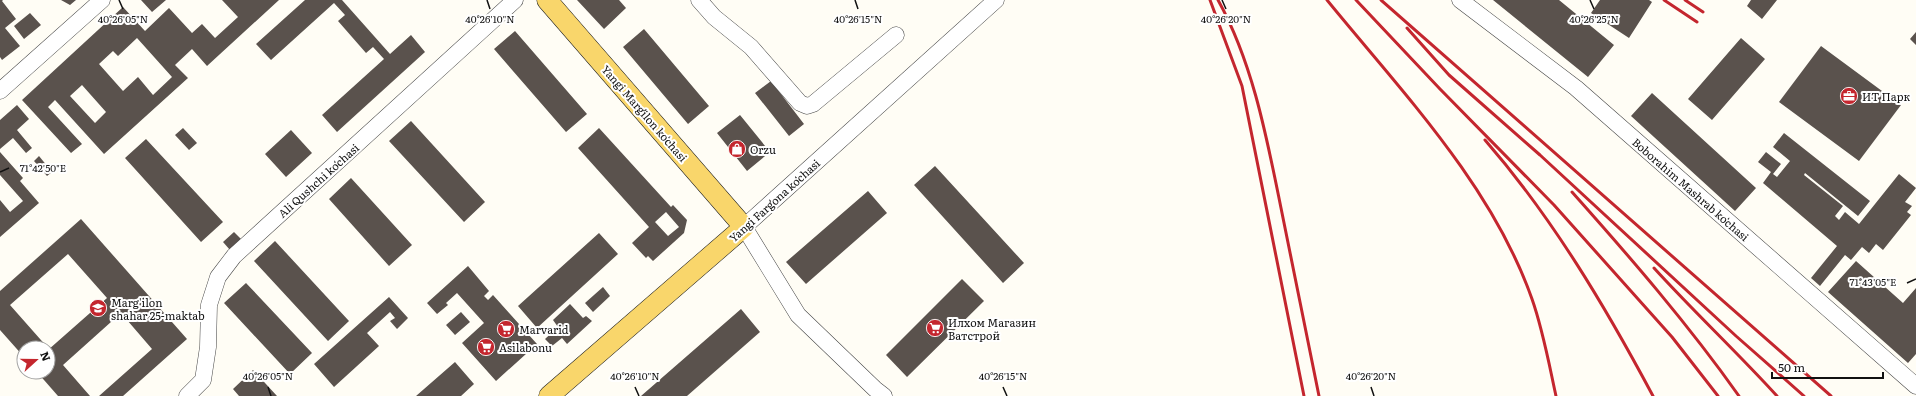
<svg xmlns="http://www.w3.org/2000/svg" width="1916" height="396" viewBox="0 0 1916 396" font-family="Literata,serif">
  <style>
    .building { fill: #5a524d; fill-rule: evenodd }
    .lines { fill: none; stroke-linecap: round; stroke-linejoin: round }
    .minor-casing { stroke: #444; stroke-width: 17 }
    .major-casing { stroke: #222; stroke-width: 21 }
    .minor { stroke: #fff; stroke-width: 16 }
    .major { stroke: #f9d66b; stroke-width: 20 }
    .rail { stroke: #c4262e; stroke-width: 3 }
    .ticks { fill: none; stroke: #111; stroke-width: 1.5 }
    .labels { text-anchor: middle; dominant-baseline: central; stroke-width: 4; stroke-linejoin: round; paint-order: stroke }
    .poi-label { font-size: 11px; fill: #111; stroke: #fff; text-anchor: start }
    .street-label { font-size: 11px; fill: #111; stroke: #fff }
    .ticks-label { font-size: 10px; text-anchor: middle; fill: #111; stroke: #fff; stroke-width: 4; stroke-linejoin: round; paint-order: stroke }
  </style>
  <rect width="100%" height="100%" fill="#fffdf5"/>
  <path class="building" d="M0 0H3L2 1 16 19 5 28 20 46 2 60 0 57Z
    M61 0H76L70 5Z
    M141 0H166L152 12Z
    M222 0H279L207 66 192 49 175 65 188 78 104 154 55 100 48 107 82 144 71 153 22 100 123 7 145 31 169 8 192 33 202 24 215 38 238 17ZM137 38 172 77 153 95 138 77 123 91 99 64 113 51 118 56ZM82 85 106 112 95 123 70 96Z
    M305 0H342L390 54 411 35 425 52 337 132 322 115 384 59 373 47 366 53 338 21 345 15 334 3 271 60 256 44Z
    M577 0H619L626 8 604 29Z
    M1493 0H1559L1614 45 1588 77Z
    M1600 0H1649L1652 2 1629 38 1591 13Z
    M1751 0H1777L1762 19 1747 6Z
    M30 13 41 25 24 39 14 26Z
    M644 29 709 106 688 124 623 47Z
    M515 31 587 114 566 132 494 49Z
    M1916 32V45L1910 39Z
    M1741 38 1765 59 1712 120 1688 99Z
    M1821 46 1901 105 1859 161 1779 102Z
    M771 81 804 124 789 136 755 93Z
    M1652 93 1756 188 1735 211 1631 116Z
    M17 105 29 119 17 130 32 148 26 153 13 138 0 149V120Z
    M740 115 770 152 747 171 717 133Z
    M411 121 485 202 464 222 389 141Z
    M183 128 197 143 189 150 175 135Z
    M599 128 671 207 673 205 687 220 684 233 653 261 648 256 646 258 632 243 649 227 578 148ZM666 212 679 227 668 236 655 222Z
    M291 130 312 153 286 177 265 154Z
    M1784 133 1870 201 1858 216 1805 173 1804 175 1843 206 1835 216 1839 220 1845 212 1859 224 1899 174 1916 188 1905 202 1912 206 1907 212 1911 215 1883 250 1876 244 1869 253 1862 247 1851 260 1845 255 1820 286 1811 278 1837 246 1763 183 1771 172 1758 162 1766 152 1781 164 1773 174 1777 177 1790 161 1773 147Z
    M146 139 223 222 201 242 125 158Z
    M0 152 23 178 20 181 39 203 0 237V200L10 212 23 201 0 175Z
    M39 156 52 172 47 176 34 161Z
    M935 166 1024 263 1003 283 914 185Z
    M351 178 412 245 389 266 329 199Z
    M868 191 887 213 806 284 786 262Z
    M81 219 187 339 123 396H99L152 349 121 313 63 365 90 396H58L37 372H48V350L107 298 68 254 10 305 48 348H24V357L0 330V291Z
    M234 232 242 240 230 250 223 242Z
    M599 233 618 254 537 328 518 306Z
    M275 241 349 321 328 341 254 261Z
    M1856 261 1903 303 1916 288V354L1908 363 1828 292Z
    M468 266 489 291 484 296 488 300 493 295 537 344 496 381 462 343 484 323 457 293 446 303 448 305 437 314 427 303Z
    M962 279 984 301 907 377 886 355Z
    M246 283 312 353 290 374 224 303Z
    M603 287 610 296 593 312 585 303Z
    M389 297 408 318 397 329 390 321 395 318 390 312 367 333 379 346 334 387 314 364Z
    M570 304 583 318 586 316 592 321 567 344 562 338 552 346 545 339 558 327 553 320Z
    M741 309 760 332 687 396H641Z
    M461 312 470 322 455 335 446 325Z
    M455 362 474 384 461 396H416Z
    M253 370 277 396H239L233 389Z"/>
  <g class="lines">
    <defs>
      <path id="minor" d="M699 0 714 17 751 47 800 103 807 106 813 104 896 35
        M1460 0 1576 88 1916 386
        M0 91 102 0
        M187 396 203 380 208 347 209 305 218 277 234 256 515 0
        M884 396 875 389 798 315 744 227 996 0"/>
      <path id="major" d="M547 0 744 227 549 396"/>
    </defs>
    <use href="#minor" class="minor-casing"/>
    <use href="#major" class="major-casing"/>
    <use href="#minor" class="minor"/>
    <use href="#major" class="major"/>
    <path class="rail" d="M1210 0 1242 86 1304 396
      M1218 0C1253 63 1267 139 1281 208 1294 271 1306 333 1319 396
      M1327 0C1402 92 1492 185 1532 299 1543 330 1549 364 1556 396
      M1356 0 1440 89 1554 205 1672 337 1718 396
      M1381 0 1831 396
      M1664 0 1697 22
      M1685 0 1703 12
      M1407 28 1449 75 1540 155 1736 336 1804 396
      M1485 140C1552 217 1605 306 1653 396
      M1572 192C1630 257 1688 324 1739 396
      M1654 268C1694 312 1737 352 1777 396"/>
  </g>
  <path class="ticks" d="M119 0 123 9M487 0 490 9M855 0 858 9M1222 0 1226 9M1590 0 1594 9M0 172 9 168M1907 283 1916 279M268 387 271 396M635 387 639 396M1003 387 1007 396M1371 387 1374 396"/>
  <defs>
    <symbol id="office-disc" viewBox="-11 -11 22 22"><circle r="9.5" fill="#c4262e" stroke="#fff"/><path d="M-6-3h4V-5.5h4V-3h4V5H-6ZM-1-4.5V-3h2v-1.5ZM-6 0V1H6V0Z" fill="#fff"/></symbol>
    <symbol id="shop-disc" viewBox="-11 -11 22 22"><circle r="9.5" fill="#c4262e" stroke="#fff"/><path d="M-5-2.5h2.3a2.7 3.5 0 0 1 5.4 0H5L5.5 6h-11ZM-1.5-2.5h3a1.5 2.3 0 0 0-3 0Z" fill="#fff"/></symbol>
    <symbol id="school-disc" viewBox="-11 -11 22 22"><circle r="9.5" fill="#c4262e" stroke="#fff"/><path d="M0-5L7-2L0 1L-7-2ZM-4 1L0 2.5L4 1V4Q0 6-4 4Z" fill="#fff"/></symbol>
    <symbol id="supermarket-disc" viewBox="-11 -11 22 22"><circle r="9.5" fill="#c4262e" stroke="#fff"/><path d="M-6-5.5h2.5l.6 2H6L4.5 2H-2.5L-4.4-4H-6ZM-1.5 3.2a1.3 1.3 0 1 0 .1 0ZM3 3.2a1.3 1.3 0 1 0 .1 0Z" fill="#fff"/></symbol>
  </defs>
  <g fill-rule="evenodd">
    <use href="#office-disc" x="1839" y="86" width="20" height="20"/>
    <use href="#shop-disc" x="727" y="139" width="20" height="20"/>
    <use href="#school-disc" x="88" y="298" width="20" height="20"/>
    <use href="#supermarket-disc" x="925" y="318" width="20" height="20"/>
    <use href="#supermarket-disc" x="496" y="319" width="20" height="20"/>
    <use href="#supermarket-disc" x="476" y="337" width="20" height="20"/>
  </g>
  <g class="labels">
    <g class="poi-label">
      <text x="1862" y="96">ИТ Парк</text>
      <text x="750" y="149">Orzu</text>
      <text x="111" y="302">Marg'ilon<tspan x="111" dy="13">shahar 25-maktab</tspan></text>
      <text x="948" y="322">Илхом Магазин<tspan x="948" dy="13">Ватстрой</tspan></text>
      <text x="519" y="329">Marvarid</text>
      <text x="499" y="347">Asilabonu</text>
    </g>
    <g class="street-label">
      <text transform="translate(645 113) rotate(49)">Yangi Margʻilon koʻchasi</text>
      <text transform="translate(318 180) rotate(-42)">Ali Qushchi koʻchasi</text>
      <text transform="translate(1691 189) rotate(41)">Boborahim Mashrab koʻchasi</text>
      <text transform="translate(774 200) rotate(-42)">Yangi Fargʻona koʻchasi</text>
    </g>
  </g>
  <g class="ticks-label">
    <text x="490" y="23">40°26'10"N</text>
    <text x="1594" y="23">40°26'25"N</text>
    <text x="123" y="23">40°26'05"N</text>
    <text x="858" y="23">40°26'15"N</text>
    <text x="1226" y="23">40°26'20"N</text>
    <text x="43" y="172">71°42'50"E</text>
    <text x="1873" y="286">71°43'05"E</text>
    <text x="268" y="380">40°26'05"N</text>
    <text x="635" y="380">40°26'10"N</text>
    <text x="1003" y="380">40°26'15"N</text>
    <text x="1371" y="380">40°26'20"N</text>
  </g>
  <g transform="translate(36 360) rotate(69)"><circle r="19" fill="#ffffff" stroke="#a0a0a0"/>
  <path d="M0-3L7 15L0 10L-7 15Z" fill="#c4262e"/>
  <text y="-6" font-size="11" font-weight="bold" text-anchor="middle" fill="#111111">N</text>
  </g>
  <path d="M1772 372v6h111v-6" fill="none" stroke="#111111" stroke-width="2"/>
  <text x="1778" y="372" font-size="12" fill="#111111" stroke="#ffffff" stroke-width="3" paint-order="stroke">50 m</text>
</svg>
